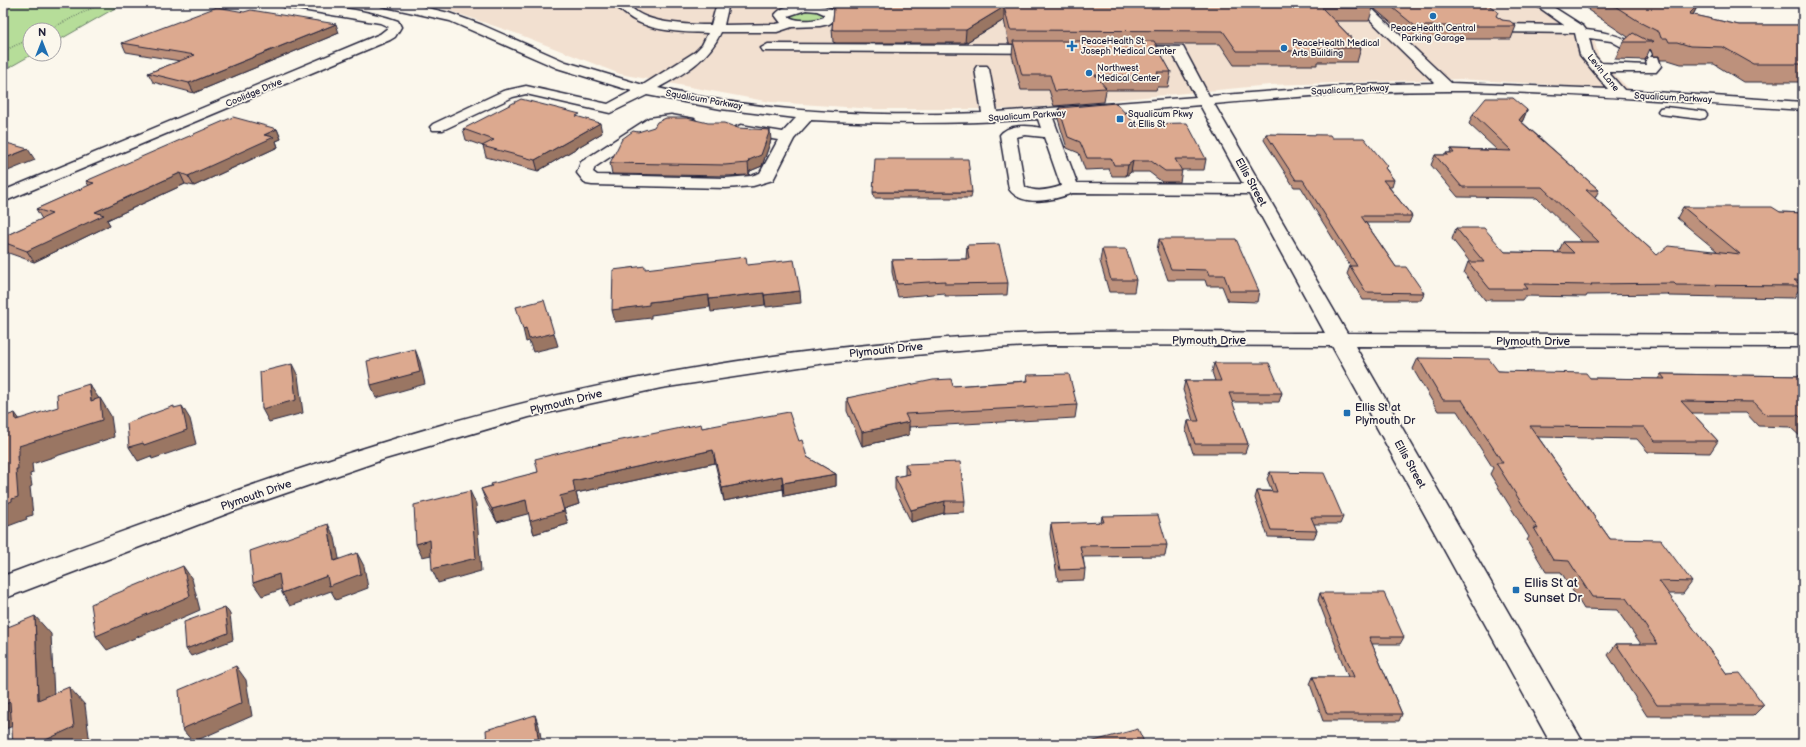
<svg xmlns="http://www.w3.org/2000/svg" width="1806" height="747" viewBox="0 0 1806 747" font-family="'Balsamiq Sans',sans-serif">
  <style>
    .built { fill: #f2e0d0 }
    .green { fill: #b6dd99; stroke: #6c806a }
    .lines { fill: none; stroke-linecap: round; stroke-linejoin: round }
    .minor-casing { stroke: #22223b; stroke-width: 3 }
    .path { stroke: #22223b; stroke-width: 1.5; stroke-dasharray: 0.5 2; stroke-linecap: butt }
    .minor { fill: #fbf7ec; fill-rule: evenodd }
    .wall { fill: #bd917b; stroke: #22223b }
    .shaded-wall { fill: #9a7664; stroke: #22223b }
    .building { fill: #dca98f; stroke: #22223b }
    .poi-dot { fill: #1f6fb2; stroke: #fbf7ec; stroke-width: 1.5 }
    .labels { text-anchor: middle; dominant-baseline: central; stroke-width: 3.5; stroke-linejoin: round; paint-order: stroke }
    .far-poi-label { font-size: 9px; fill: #22223b; stroke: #fbf7ec; text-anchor: start }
    .far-street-label { font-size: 9px; fill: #22223b; stroke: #fbf7ec }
    .street-label { font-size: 11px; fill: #22223b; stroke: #fbf7ec }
    .poi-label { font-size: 11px; fill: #22223b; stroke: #fbf7ec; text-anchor: start }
    .near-poi-label { font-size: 13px; fill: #22223b; stroke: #fbf7ec; text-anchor: start }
  </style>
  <rect width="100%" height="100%" fill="#fbf7ec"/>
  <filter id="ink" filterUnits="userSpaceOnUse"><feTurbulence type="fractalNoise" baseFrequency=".025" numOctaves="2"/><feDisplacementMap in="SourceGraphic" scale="8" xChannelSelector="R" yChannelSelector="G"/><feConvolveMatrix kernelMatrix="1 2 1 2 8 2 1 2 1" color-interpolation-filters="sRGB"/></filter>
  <g filter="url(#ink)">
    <path class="built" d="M427 3H1550L1592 31 1599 58 1630 90 1460 79 1270 85 1018 109H875L771 102 620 74 518 34Z"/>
    <path class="green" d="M3 3H124L54 43V30H30V54H33L3 71Z
      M800 9 823 11 827 17 812 22 789 18 787 14Z"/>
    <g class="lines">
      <defs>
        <path id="minor" d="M278 3C314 3 365 9 398 21L401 27 395 37 390 40 3 202V191L380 34 389 27 380 23 284 7Z
          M380 3H407L449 13 482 25 566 62 643 85 695 52 702 45 708 33C680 32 646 32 624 13 620 10 617 8 617 3H629C637 24 692 25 711 25L717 3H729L724 25 776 24 781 23 775 15C786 0 820 2 834 10L836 19 829 24 820 26 792 27 777 32H721C709 60 683 74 658 88 763 113 874 117 982 113L975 69 977 66H987L989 69 997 112 1196 97 1173 54 1124 53 1122 50 1124 47 1129 46 1183 47 1209 96 1356 85 1435 83 1353 3H1366L1451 83 1608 89 1580 55 1575 33 1498 32 1492 28 1498 24 1564 25 1533 3H1547L1583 26 1586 30C1610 32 1629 39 1650 51L1652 54 1650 57H1658L1661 66 1656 72H1608L1624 90 1803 102V110C1691 103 1580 93 1468 91 1383 90 1298 96 1214 104L1347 333 1803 335V347L1355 346 1584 744H1551L1332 346 1048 345 993 348 826 363 661 388 529 417 385 459 234 511 3 599V576C150 521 297 466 448 423 572 388 700 364 828 349 901 341 973 335 1046 333 1139 330 1232 333 1325 333L1249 194 1072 193C1055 200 1022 208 1009 189L1000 135C1008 124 1029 125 1041 128L1038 119C962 124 887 124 811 120L794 139 773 180 753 186 726 188 592 185 586 184 577 173 581 162 649 118 671 115 694 119 697 122 694 125H658L595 167 593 172 597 175 726 178 751 176 760 173 778 140 736 133 733 130 736 127 741 125 783 132 796 118 721 109 647 95 610 113 526 94 513 97 443 130H433L430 127 433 124 503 91 526 86 608 104 632 91 557 68 450 21 382 6ZM806 10 817 11 824 14V17C815 21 795 22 788 16ZM1589 38 1611 41 1640 57H1648L1646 60 1647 65 1601 63 1593 54ZM1200 105 1243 184 1077 183 1053 118ZM1025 135 1044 137 1061 186C1049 190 1036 193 1025 187L1016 137Z
          M768 44 1043 45 1048 46 1050 49 1048 52 1043 53 763 51 761 48Z
          M1665 107 1700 111 1705 112 1707 115 1705 118 1700 119 1660 114 1658 111 1660 108Z"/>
      </defs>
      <use href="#minor" class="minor-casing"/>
      <path class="path" d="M48 30 102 3
        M3 51 30 39"/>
      <use href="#minor" class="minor"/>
    </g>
    <path class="wall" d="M814 3H1367L1373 8 1369 21H1335L1361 48 1357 62H1317V65H1234L1220 44H1155L1171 72 1168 87H1157L1156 90H1106L1104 102 1054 106 1049 90H1021L1012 55 1013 44H1009L1004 20 965 43H836L833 42 832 29 834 9 828 6Z
      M1368 3H1486L1497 17 1502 20 1516 26 1511 39H1410Z
      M1591 3H1696L1698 5 1693 15 1739 25H1803V82H1743L1714 64H1681L1668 60H1660L1659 56H1653L1651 50 1650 49 1645 60 1615 59 1623 42 1628 37 1588 10Z
      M339 33 194 93 153 82 148 73 180 61 126 52 122 43Z
      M1059 108 1135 124 1206 159 1204 170H1182L1180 182H1162L1149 172H1131L1126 176H1112L1109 169 1085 170 1079 153 1067 148 1058 119Z
      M1527 110 1523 120 1522 122 1599 190 1595 198 1657 255 1717 251 1677 218 1683 207 1780 212 1803 213V291H1798L1794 298 1669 296 1667 294 1587 295 1586 297 1525 296 1522 300H1485L1464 273 1468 262H1470L1452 239 1456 228 1505 252 1558 253 1563 242H1582L1537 198 1458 197 1431 165 1435 155H1446V153H1450L1451 149 1497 150 1469 124 1473 114Z
      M581 118 602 133 538 171 486 157 483 146 466 140 463 129Z
      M277 129 281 139 276 141 278 147 194 186 185 184 107 220 110 225 34 262 3 251V237L42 219 36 209 89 186 86 181Z
      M1266 134 1332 138 1386 169 1394 180 1392 187H1389L1412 216 1409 223H1366L1396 267 1424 293 1421 300H1363L1347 274 1350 266 1301 187H1294L1264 140Z
      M771 140 762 166 750 171 749 175 726 176 612 174 610 163Z
      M873 192H972L971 198H874Z
      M1159 239 1259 291 1257 302 1228 301 1222 286H1207L1205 280H1168L1157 250Z
      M967 245 1008 283 1007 295 945 296V293L898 297 892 272V260L966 259Z
      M1102 249 1136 280 1134 292H1109L1100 261Z
      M1418 358 1498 371 1590 378 1658 379 1661 374 1803 376V439L1790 427 1758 426 1746 413H1692L1718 441 1710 453 1648 452 1637 439 1538 437 1610 539 1692 582 1683 594H1668L1727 674 1764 705 1753 716H1647L1608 655 1616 644H1641L1617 610 1584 609 1561 572H1546L1527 540 1529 537 1490 474 1493 468 1457 411H1438L1413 369Z
      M1214 363 1282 393 1279 402H1232L1248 444 1245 453H1193L1186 431 1188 421H1193L1183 390 1185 381H1215L1212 372Z
      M1027 375 1077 405 1075 418 909 427V435L862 446 847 411V398L953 386 1026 381Z
      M702 428 799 441 807 457 836 474V486L784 496 783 489 724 501 715 463 576 493 579 504 564 509 568 524 534 534 530 521 529 513 497 522 486 502 481 489 538 472 592 446Z
      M905 464 965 501 964 512 944 513 911 522 895 489V477L905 475Z
      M1270 472 1343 517 1340 524H1314L1317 531 1314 538 1268 537 1255 498 1257 491H1272L1267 479Z
      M1102 516 1167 545 1165 556 1083 557 1085 569 1084 580 1058 581 1050 534 1051 524 1101 523Z
      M1320 593 1404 637 1400 644H1372L1402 714 1399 721H1323L1310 684 1313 677H1348L1318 600Z"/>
    <path class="shaded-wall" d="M1698 5 1690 21 1689 14Z
      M1004 7V20L965 43 966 30Z
      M336 24 339 33 194 93 189 83Z
      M1527 110 1523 120 1515 129 1519 120Z
      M600 123 602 133 538 171 535 160Z
      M277 129 281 139 276 141 278 147 194 186 188 176 264 135Z
      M770 130 771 140 762 166 750 171 749 175 748 163 749 160Z
      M28 149 35 160 3 173V159Z
      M1133 161 1131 172 1126 176 1128 165Z
      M180 173 185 184 107 220 110 225 34 262 27 251 95 212Z
      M800 291 801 303 766 307 764 295Z
      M764 293 765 305 711 312 709 299Z
      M709 295 710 307 651 315V318L615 322 612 310 649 302Z
      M526 328 554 333 558 346 533 352 529 341 526 342 523 329Z
      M415 349 420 362 425 384 376 398 371 385Z
      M292 364 298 376 303 413 269 422 262 409Z
      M89 384 100 400V398L111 416 114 437 32 464 33 473 30 474 32 486 30 487 33 515 26 517 27 519 3 528V505L12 499 16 469 17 456 19 446 91 401Z
      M182 406 190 419 196 444 152 459 151 456 138 461 129 447Z
      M15 413 28 431 16 420Z
      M909 422V435L862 446V432Z
      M713 450 715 463 576 493 579 504 564 509 568 524 534 534 530 521 560 496 573 481Z
      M836 474V486L784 496 783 483Z
      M782 476 783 489 724 501 722 488Z
      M470 491 476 504 481 571 438 583 432 569Z
      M526 500 531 513 497 522 492 509Z
      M945 501 944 513 911 522V510Z
      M328 524 335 538 342 574 334 561Z
      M430 540 436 554 422 557 416 544Z
      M357 553 364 566 368 588 336 600 331 591 290 606 282 593 327 576Z
      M183 566 192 579 200 610 107 650 96 636Z
      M279 574 288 587 262 596 253 583Z
      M225 607 230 614 233 640 191 656 186 649Z
      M35 616 51 634 55 718 38 700Z
      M236 666 246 680 252 716 193 742 182 729Z
      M69 687 85 705 90 744H37Z
      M10 702 28 720 3 730V705Z
      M535 715 539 726 542 744H539Z"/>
    <path class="building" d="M836 3H1367L1373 8H1322L1361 48H1318L1320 51H1237L1223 31 1010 30 1004 7 966 30H835L832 29 834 9 837 6Z
      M1387 3H1486L1498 12 1496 16 1502 20 1510 21 1516 26H1415Z
      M1610 3H1696L1698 5 1689 14 1739 25H1803V56H1800L1803 57V64H1753L1723 47 1690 46 1677 42H1669L1667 38H1661L1659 32 1643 24Z
      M217 7 244 12 251 10 336 24 189 83 148 73 195 55 122 43Z
      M1633 33 1648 41H1654L1653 42H1623Z
      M1013 41H1154L1171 72H1157L1159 76 1095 75 1106 88 1055 91 1050 75H1022Z
      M1486 98H1513L1527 110 1519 120 1599 190H1586L1657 255 1668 246 1740 254 1683 207H1772L1780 212 1803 213V264H1799L1803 267V280H1794L1802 286 1676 285 1674 283 1591 284 1592 285 1524 284 1528 289H1490L1468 262H1484L1456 228H1484L1505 252 1574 253 1563 242H1599L1542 187H1462L1435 155H1448L1446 153H1454L1451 149 1512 151 1473 114Z
      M521 99 580 114 576 116 600 123 535 160 482 146 494 140 463 129Z
      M1116 103 1135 124 1187 123 1206 159H1175L1182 171H1165L1151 161H1133L1128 165H1114L1111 158H1087L1080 142 1068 137 1059 108Z
      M233 117 277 129 264 135 274 137 188 176 180 173 95 212 104 215 27 251 3 242V237L52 214 36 209 94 183 86 181Z
      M666 118H687L708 123H724L738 128 770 130 761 155 749 160 748 163 725 165 610 163 622 139 633 131 638 132 654 127 657 122Z
      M1266 134 1330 135 1332 138H1364L1387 166 1385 168 1394 180H1383L1412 216H1361L1396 267H1406L1424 293 1366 292 1350 266H1357L1303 180H1296Z
      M3 142 28 149 3 159Z
      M875 159H968L972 192H873Z
      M1159 239H1236L1259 291H1230L1224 275H1209L1207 270 1171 269Z
      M999 244 1008 283 945 284V281L897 284 892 260 969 259 967 245Z
      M1102 249H1126L1136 280H1111Z
      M746 257 747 265 794 260 800 291 764 295V293L709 299V295L649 302V305L612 310 613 270 645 266V269Z
      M544 300 554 333 529 339 526 328 523 329 516 307Z
      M415 349 420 372 371 385 367 361Z
      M1418 358 1489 359 1498 371 1586 373 1590 378 1665 379 1661 374 1803 376V420L1798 415H1766L1754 402 1681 401 1718 441H1655L1644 427 1530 426 1610 539 1661 540 1692 582 1659 581 1727 674 1740 673 1764 705H1657L1616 644H1658L1626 598 1592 597 1569 561 1553 560 1534 528 1538 529 1496 463H1503L1462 400H1443Z
      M1214 363H1269L1282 393H1229L1248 444H1195L1188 421H1199L1185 381H1221Z
      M292 364 296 400 262 409 260 372Z
      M1069 374 1077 405 905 414 909 422 862 432 847 398 933 380 951 379 953 386 1028 381 1027 375Z
      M89 384 91 401 100 398 102 420 19 446V455L17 456 18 469H16L18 497 12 499V501L3 505V417L15 413 16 420 58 407 57 394Z
      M174 406V408L182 406 187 430 144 445 143 443 129 447 127 423Z
      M789 412 799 441 802 440 807 457 836 474 783 483 782 476 722 488 713 450 573 481 575 492 560 496 564 511 530 521 526 500 492 509 481 489 492 486 491 484 538 472 535 459 592 445V446L701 424 702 428Z
      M960 462 965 501H945L911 510 895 477 910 474 905 464Z
      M1270 472 1324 473 1343 517H1311L1317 531 1271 530 1257 491 1277 492Z
      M470 491 476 558 432 569 430 540 416 544 414 505Z
      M1158 515 1167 545 1080 546 1085 569 1060 570 1051 524 1104 522 1102 516Z
      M328 524 334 561 357 553 361 574 329 586 327 576 282 593 279 574 253 583 250 551Z
      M183 566 190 596 96 636 91 604Z
      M1320 593H1384L1404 637H1369L1402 714H1327L1313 677H1354Z
      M225 607 228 633 186 649 184 622Z
      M35 616 38 700 69 687 74 727 37 744H13L10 702 3 705V629Z
      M236 666 242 703 182 729 179 690Z
      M535 715 539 744H487L486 730Z
      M1138 729 1145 744H1083Z"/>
  </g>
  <g class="poi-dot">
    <circle cx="1433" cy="16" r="4"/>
    <path d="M1070 40h4v4h4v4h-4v4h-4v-4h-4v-4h4z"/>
    <circle cx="1284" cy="48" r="4"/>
    <circle cx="1089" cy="73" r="4"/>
    <rect x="1116" y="115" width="8" height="8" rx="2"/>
    <rect x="1343" y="409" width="8" height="8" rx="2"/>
    <rect x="1512" y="586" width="8" height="8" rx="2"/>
  </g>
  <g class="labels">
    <g class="far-poi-label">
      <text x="1433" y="28" text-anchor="middle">PeaceHealth Central<tspan x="1433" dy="10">Parking Garage</tspan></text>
      <text x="1081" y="41">PeaceHealth St.<tspan x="1081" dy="10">Joseph Medical Center</tspan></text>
      <text x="1292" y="43">PeaceHealth Medical<tspan x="1292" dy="10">Arts Building</tspan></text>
      <text x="1097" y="68">Northwest<tspan x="1097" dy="10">Medical Center</tspan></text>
      <text x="1128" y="114">Squalicum Pkwy<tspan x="1128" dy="10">at Ellis St</tspan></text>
    </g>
    <g class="far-street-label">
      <text transform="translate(1603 73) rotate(51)">Levin Lane</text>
      <text transform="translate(1350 90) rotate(-3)">Squalicum Parkway</text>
      <text transform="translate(254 93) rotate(-23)">Coolidge Drive</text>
      <text transform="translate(1673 98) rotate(3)">Squalicum Parkway</text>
      <text transform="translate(704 100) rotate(10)">Squalicum Parkway</text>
      <text transform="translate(1027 116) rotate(-4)">Squalicum Parkway</text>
    </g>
    <g class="street-label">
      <text transform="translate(1251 182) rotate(61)">Ellis Street</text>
      <text x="1209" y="340">Plymouth Drive</text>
      <text x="1533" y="341">Plymouth Drive</text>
      <text transform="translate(886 350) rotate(-6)">Plymouth Drive</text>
      <text transform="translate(566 402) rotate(-14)">Plymouth Drive</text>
      <text transform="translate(1410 464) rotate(61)">Ellis Street</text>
      <text transform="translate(256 495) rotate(-19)">Plymouth Drive</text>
    </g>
    <g class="poi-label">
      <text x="1355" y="407">Ellis St at<tspan x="1355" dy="13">Plymouth Dr</tspan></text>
    </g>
    <g class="near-poi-label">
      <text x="1524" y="583">Ellis St at<tspan x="1524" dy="15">Sunset Dr</tspan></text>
    </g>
  </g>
  <rect width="1806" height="747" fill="none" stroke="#fbf7ec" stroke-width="16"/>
  <rect x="8" y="8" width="1790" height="731" fill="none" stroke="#22223b" stroke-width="1.5" filter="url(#ink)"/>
  <g transform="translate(42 42)"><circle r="19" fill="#fbf7ec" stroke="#a4a2a5"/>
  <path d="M0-3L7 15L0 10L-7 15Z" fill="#1f6fb2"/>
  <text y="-6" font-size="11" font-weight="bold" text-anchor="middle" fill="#22223b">N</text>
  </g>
</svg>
